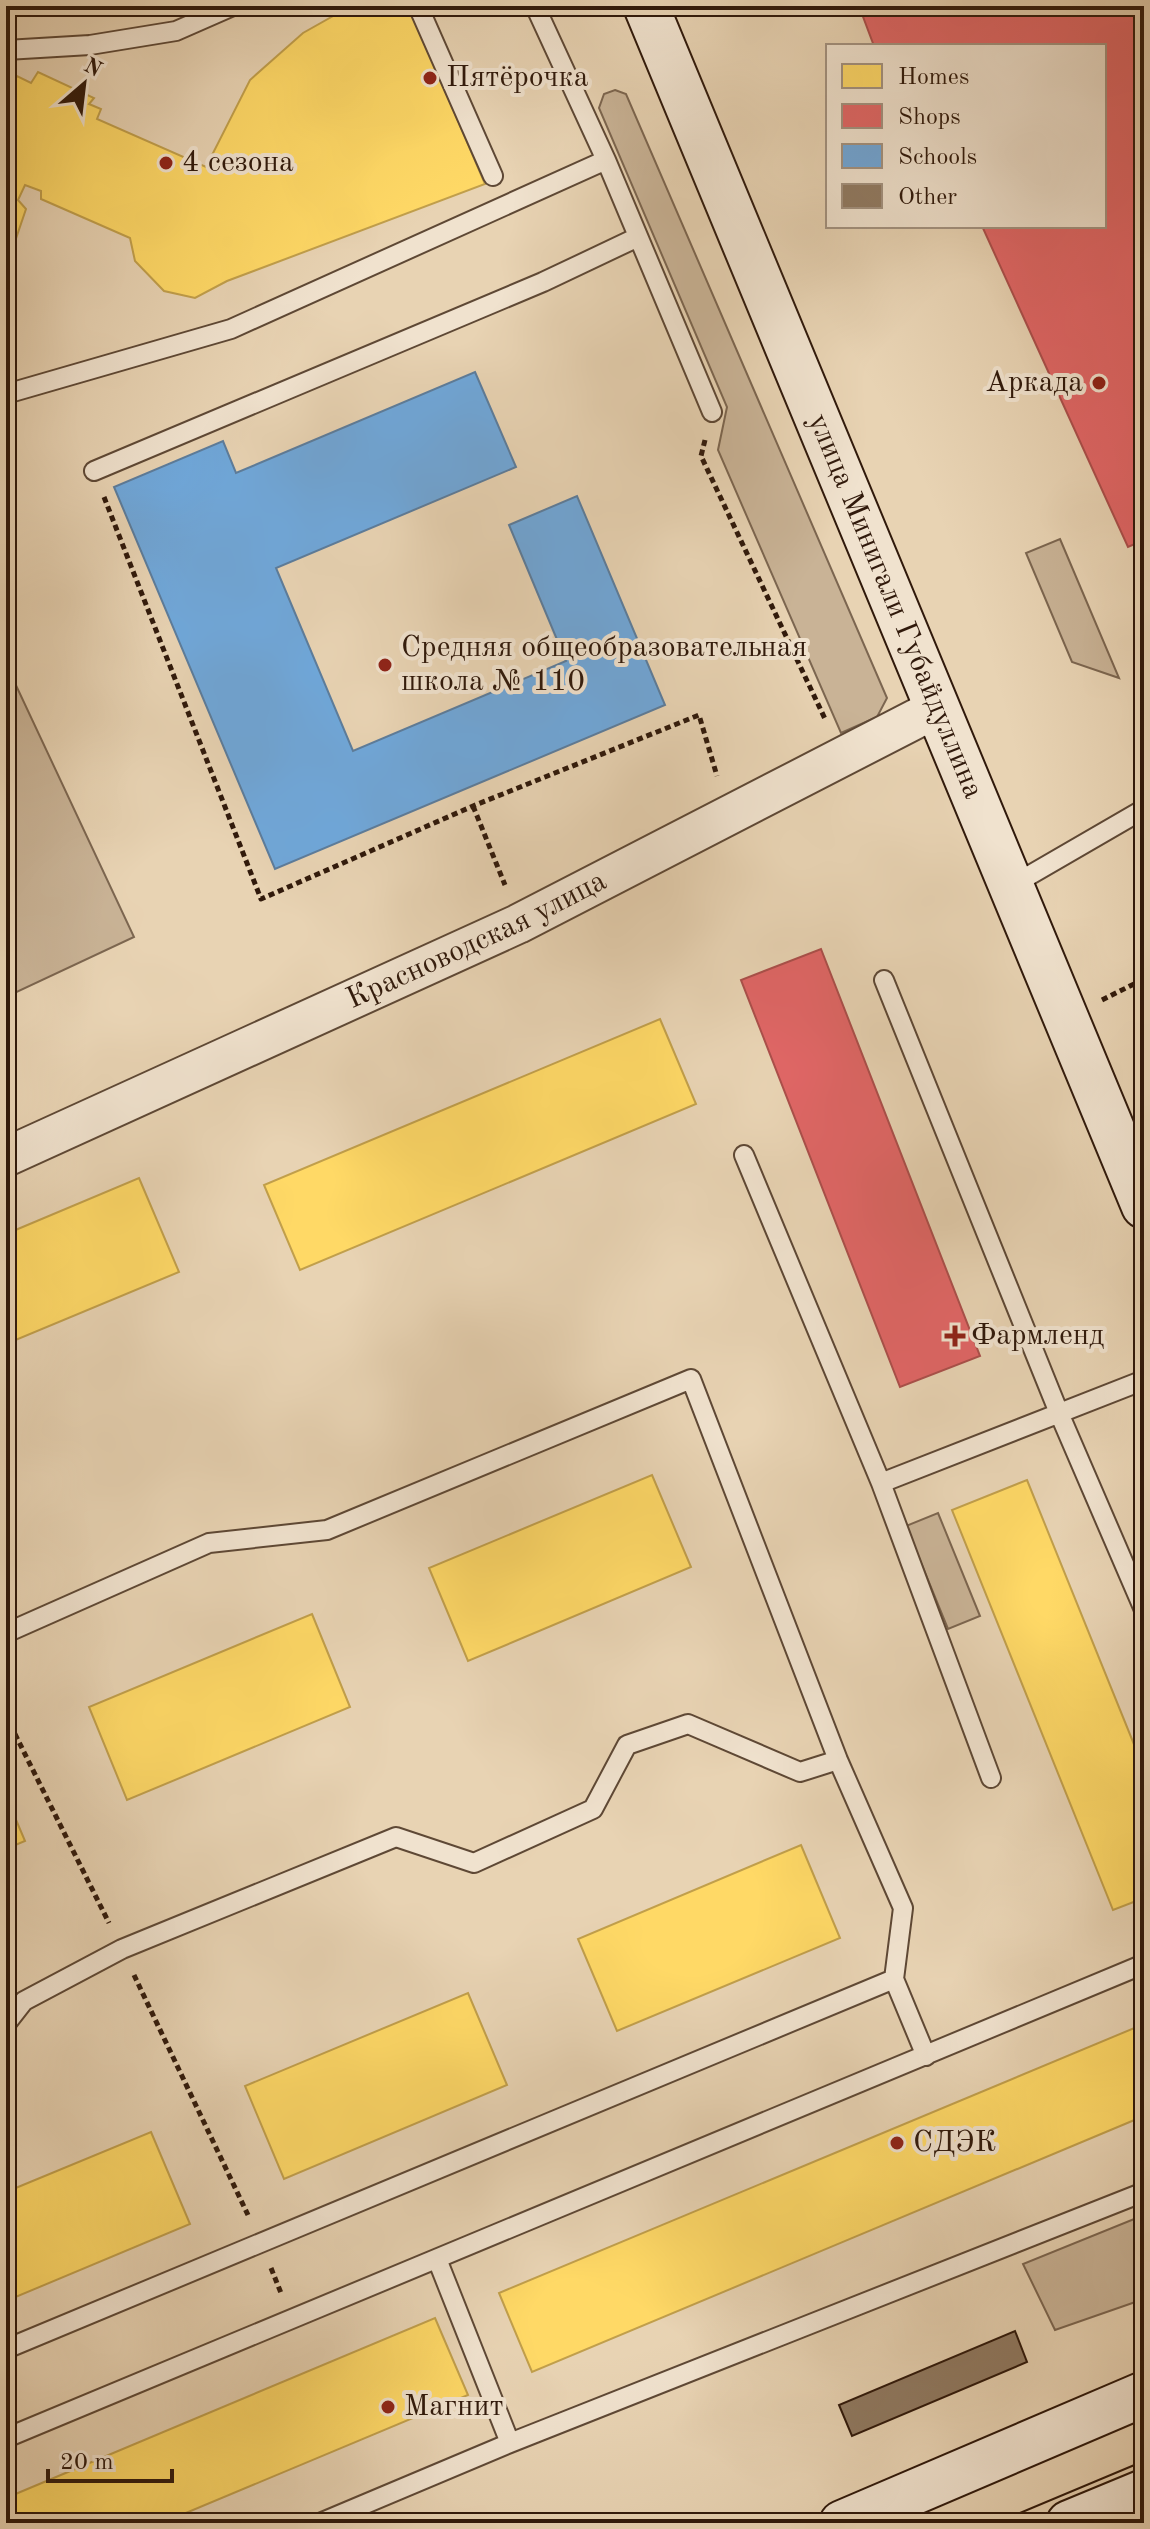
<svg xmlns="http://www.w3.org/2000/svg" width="1150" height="2529" viewBox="0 0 1150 2529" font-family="'Old Standard TT',serif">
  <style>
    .green { fill: #c9b396; stroke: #7c6650; stroke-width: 2 }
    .homes { fill: #ffd966; stroke: #c19f4b; stroke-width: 2 }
    .shops { fill: #e06666; stroke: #ab4f4b; stroke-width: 2 }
    .schools { fill: #6fa8dc; stroke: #5c7d9d; stroke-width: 2 }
    .building { fill: #907a62; stroke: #30190b; stroke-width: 2 }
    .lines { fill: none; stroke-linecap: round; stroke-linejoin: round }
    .lane-casing { stroke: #5e4835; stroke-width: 22 }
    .street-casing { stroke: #5e4835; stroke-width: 42 }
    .secondary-casing { stroke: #30190b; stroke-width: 48 }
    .path { stroke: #30190b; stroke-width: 5; stroke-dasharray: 6 4; stroke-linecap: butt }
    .lane { stroke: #f0e2ce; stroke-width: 18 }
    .street { stroke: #f0e2ce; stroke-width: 38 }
    .secondary { stroke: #f0e2ce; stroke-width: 44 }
    .tram { stroke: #30190b; stroke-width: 2 }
    .poi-dot { fill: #8f2418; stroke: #f0e2ce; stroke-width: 3 }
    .labels { text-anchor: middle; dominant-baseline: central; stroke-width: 8; stroke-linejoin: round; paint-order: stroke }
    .poi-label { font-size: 30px; fill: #30190b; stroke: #f0e2ce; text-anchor: start }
    .street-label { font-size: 30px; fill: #30190b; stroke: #f0e2ce }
  </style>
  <rect width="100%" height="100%" fill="#e8d3b3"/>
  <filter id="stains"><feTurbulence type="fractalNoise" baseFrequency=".0025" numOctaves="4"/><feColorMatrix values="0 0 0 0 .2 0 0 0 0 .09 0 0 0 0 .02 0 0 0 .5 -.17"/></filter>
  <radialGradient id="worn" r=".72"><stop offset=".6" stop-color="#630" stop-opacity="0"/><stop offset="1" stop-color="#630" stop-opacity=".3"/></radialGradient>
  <path class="green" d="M615 90 626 94 887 698 877 717 841 733 718 450 727 407 599 108 604 94Z
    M1060 539 1119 678 1072 662 1026 553Z
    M6 664 134 937 6 997Z
    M938 1513 980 1616 948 1629 906 1526Z
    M1144 2215V2299L1055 2330 1023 2264Z"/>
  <path class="homes" d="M351 6H409L485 184 227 281 195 298 164 291 135 261 130 238 41 199V191L25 185 18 200 26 209 6 268V92L9 93 17 76 31 83 38 72 94 98 89 104 101 109 97 119 206 167 250 80 303 33Z
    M660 1019 696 1104 300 1270 264 1185Z
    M139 1178 179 1272 6 1344V1234Z
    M652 1475 691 1567 468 1661 429 1568Z
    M1027 1480 1144 1769V1898L1113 1910 952 1510Z
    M312 1614 350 1707 127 1800 89 1707Z
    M6 1796 25 1841 6 1849Z
    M801 1845 840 1938 617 2031 578 1939Z
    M468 1993 507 2085 284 2179 245 2086Z
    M1144 2024V2116L532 2372 499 2293Z
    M151 2132 190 2224 6 2301V2192Z
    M435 2318 468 2395 162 2523H6V2498Z"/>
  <path class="shops" d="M859 6H1144V540L1128 547 982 226H1104V46H874Z
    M821 949 980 1356 900 1387 741 980Z"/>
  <path class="schools" d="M475 372 516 467 276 568 353 751 566 661 509 525 577 496 665 705 275 869 114 487 223 441 236 473Z"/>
  <path class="building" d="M1015 2331 1027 2362 852 2436 839 2405Z"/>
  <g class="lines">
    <defs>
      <path id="lane" d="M418 6 493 176
        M535 6 606 160 712 412
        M6 50 90 45 176 31 233 6
        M6 394 231 329 606 160
        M94 471 543 282 638 237
        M1011 886 1144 809
        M884 980 1059 1413 1144 1610
        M744 1155 881 1483
        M6 1633 209 1543 327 1530 691 1379 838 1760 903 1908 894 1979 926 2056
        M991 1778 881 1483 1144 1380
        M6 2024 24 2001 122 1949 396 1837 474 1863 593 1809 627 1745 688 1724 800 1772 838 1760
        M437 2259 510 2443
        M6 2349 894 1979
        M6 2438 1144 1964
        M320 2523 510 2443 1144 2192"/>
      <g id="street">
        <path id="s1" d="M6 1157 518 924 937 708"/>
      </g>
      <g id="secondary">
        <path id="s2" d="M646 6 1144 1206"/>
        <path d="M842 2523 1144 2394"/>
        <path d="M1069 2523 1144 2492"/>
      </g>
    </defs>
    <use href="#lane" class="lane-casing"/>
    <use href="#street" class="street-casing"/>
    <use href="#secondary" class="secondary-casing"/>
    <path class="path" d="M705 440 701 456 826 721
      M104 497 261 899 473 806 699 715 717 776
      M473 806 505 885
      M1102 1000 1144 979
      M6 1716 109 1923
      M134 1975 248 2215
      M271 2268 281 2293"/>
    <use href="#lane" class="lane"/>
    <use href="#street" class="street"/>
    <use href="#secondary" class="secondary"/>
    <path class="tram" d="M996 2523 1144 2461"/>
  </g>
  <g class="poi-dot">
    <circle cx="430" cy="78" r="8"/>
    <circle cx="166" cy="163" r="8"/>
    <circle cx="1099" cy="383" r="8"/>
    <circle cx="385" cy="665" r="8"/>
    <path d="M951 1324h8v8h8v8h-8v8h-8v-8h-8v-8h8z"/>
    <circle cx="897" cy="2143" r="8"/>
    <circle cx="388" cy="2407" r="8"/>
  </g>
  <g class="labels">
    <g class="poi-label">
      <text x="446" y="78">Пятёрочка</text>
      <text x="182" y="163">4 сезона</text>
      <text x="1083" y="383" text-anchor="end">Аркада</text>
      <text x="401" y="648">Средняя общеобразовательная<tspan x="401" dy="34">школа № 110</tspan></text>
      <text x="971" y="1336">Фармленд</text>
      <text x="913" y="2143">СДЭК</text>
      <text x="404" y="2407">Магнит</text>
    </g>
    <g class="street-label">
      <text stroke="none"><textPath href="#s2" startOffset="650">улица Минигали Губайдуллина</textPath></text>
      <text stroke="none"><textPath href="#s1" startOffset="518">Красноводская улица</textPath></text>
    </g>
  </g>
  <rect width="1150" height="2529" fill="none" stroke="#e8d3b3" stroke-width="32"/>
  <rect x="8" y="8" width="1134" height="2513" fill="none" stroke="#30190b" stroke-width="4"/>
  <rect x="16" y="16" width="1118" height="2497" fill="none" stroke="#30190b" stroke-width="2"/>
  <rect x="826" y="44" width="280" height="184" fill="#f0e2ce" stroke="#a39280" stroke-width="2"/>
  <rect x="842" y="64" width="40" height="24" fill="#ffd966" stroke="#a39280" stroke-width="2"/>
  <text x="898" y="84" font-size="24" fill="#30190b">Homes</text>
  <rect x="842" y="104" width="40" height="24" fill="#e06666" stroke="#a39280" stroke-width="2"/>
  <text x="898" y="124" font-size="24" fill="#30190b">Shops</text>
  <rect x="842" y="144" width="40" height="24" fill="#6fa8dc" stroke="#a39280" stroke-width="2"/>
  <text x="898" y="164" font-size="24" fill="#30190b">Schools</text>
  <rect x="842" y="184" width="40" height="24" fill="#907a62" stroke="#a39280" stroke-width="2"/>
  <text x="898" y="204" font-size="24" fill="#30190b">Other</text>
  <g transform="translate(84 84) rotate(28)" stroke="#f0e2ce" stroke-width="6" paint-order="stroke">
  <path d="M0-6L14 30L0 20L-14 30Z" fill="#30190b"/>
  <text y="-12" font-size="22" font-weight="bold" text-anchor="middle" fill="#30190b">N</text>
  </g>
  <path d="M48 2469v12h124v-12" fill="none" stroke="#30190b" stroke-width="4"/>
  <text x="60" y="2469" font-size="24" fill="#30190b" stroke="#f0e2ce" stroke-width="6" paint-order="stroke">20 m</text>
  <rect width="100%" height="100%" filter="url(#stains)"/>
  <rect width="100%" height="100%" fill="url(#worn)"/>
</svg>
